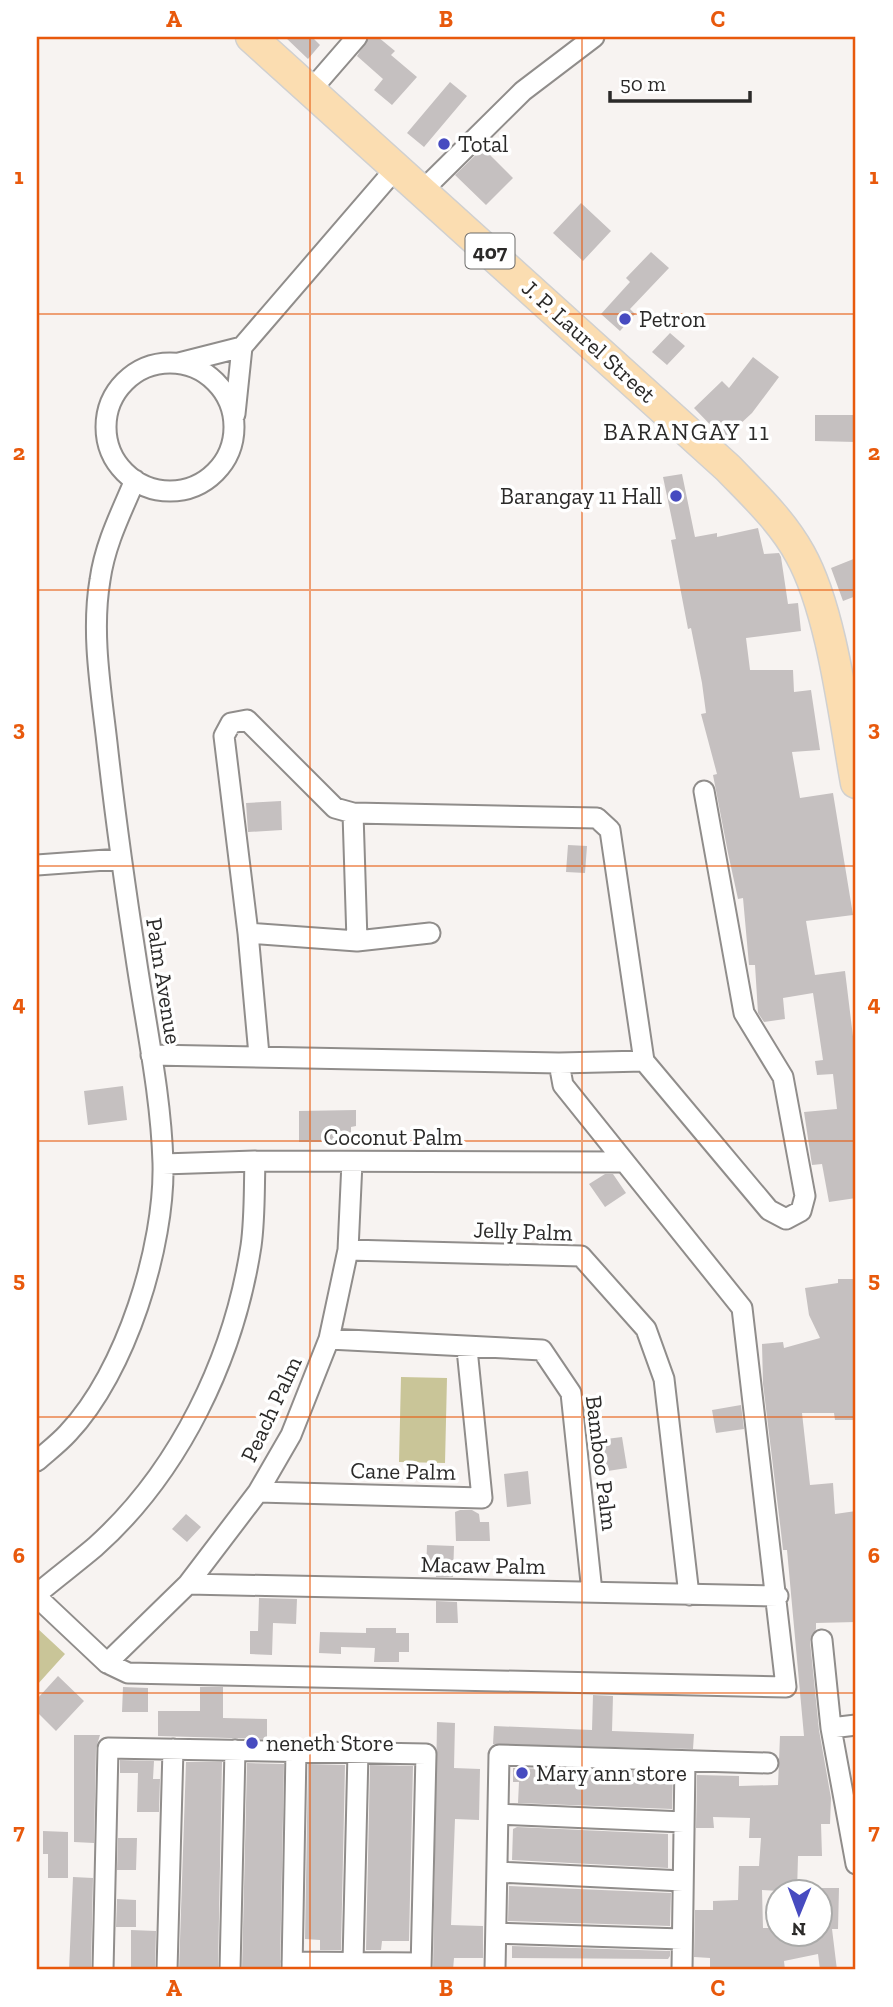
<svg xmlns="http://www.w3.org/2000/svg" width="893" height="2007" viewBox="0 0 893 2007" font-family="'Zilla Slab',serif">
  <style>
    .green { fill: #c9c598 }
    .building { fill: #c5c0c0 }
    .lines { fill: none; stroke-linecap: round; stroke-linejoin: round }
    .street-casing { stroke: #908d8b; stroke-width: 23 }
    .primary-casing { stroke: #d0d0d0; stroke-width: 33 }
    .street { stroke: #fff; stroke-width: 19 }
    .primary { stroke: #fbddb1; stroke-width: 30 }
    .grid { fill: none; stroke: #e8590c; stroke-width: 2; stroke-opacity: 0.55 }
    .poi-dot { fill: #474bc0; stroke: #fff; stroke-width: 2.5 }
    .labels { text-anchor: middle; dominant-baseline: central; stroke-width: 7; stroke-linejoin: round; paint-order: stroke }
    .shield { fill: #fff; stroke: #6b6a69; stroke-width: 2 }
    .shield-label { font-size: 21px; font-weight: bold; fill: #2b2a29 }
    .poi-label { font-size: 23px; fill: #2b2a29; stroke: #fff; text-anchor: start }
    .street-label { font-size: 23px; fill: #2b2a29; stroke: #fff }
    .neighbourhood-label { font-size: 24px; letter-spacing: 2px; fill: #2b2a29; stroke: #fff }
    .neatline { fill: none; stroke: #e8590c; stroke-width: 2.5 }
    .grid-label { font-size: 23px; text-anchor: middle; font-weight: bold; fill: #e8590c }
  </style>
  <rect width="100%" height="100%" fill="#f7f3f1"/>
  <path class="green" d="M401 1377 447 1378 445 1463 399 1462Z
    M37 1628 65 1654 37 1685Z"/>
  <path class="building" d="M285 37H312L320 45 308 59Z
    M369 37H378L395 51 391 55 417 77 392 105 374 90 383 79 357 56Z
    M450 82 467 96 424 147 407 133Z
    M483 148 513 178 486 205 455 175Z
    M581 203 611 231 583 261 553 233Z
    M651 252 669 268 630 309 635 314 620 331 601 314 630 282 626 278Z
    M670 333 685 346 667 365 652 352Z
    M753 357 779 377 752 413 724 439 694 408 722 381 729 388Z
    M815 415H856V442L815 441Z
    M682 474 695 537 717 533V537L758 528 764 554 779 553 781 557 788 604 798 603 801 631 746 638 750 670H793L794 692 811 690 820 750 792 752 800 798 833 793 853 915 806 921 815 975 845 971 856 1061V1198L829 1202 822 1164 812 1165 804 1112 837 1109 833 1074 817 1075 815 1061 823 1060 813 993 783 998 785 1019 764 1022 758 1013 755 965H749L743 898 738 899 728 853 713 775 717 774 701 714 706 713 702 683 691 628 688 629 671 540 676 539 663 477Z
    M856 558V596L843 601 831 568Z
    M281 801 282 830 248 832 246 803Z
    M568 845 587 846 585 873 566 872Z
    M123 1086 127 1120 88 1125 84 1091Z
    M356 1110V1126L351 1127V1142H299V1111Z
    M605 1174H613L626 1193 605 1207 589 1184Z
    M838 1279H856L855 1420H835L834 1413H802L810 1485 833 1483 835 1514 856 1511V1622L816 1623V1629L810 1641 819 1730 831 1798 830 1824H821L822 1856H798L797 1892 762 1890 763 1928H771V1932L778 1931V1934H820V1888H839L838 1929H832L837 1970H820L818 1954 784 1961 785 1970H710V1958L694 1957 695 1910H713V1901L738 1900 739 1866H759L761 1838H749L750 1818 713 1817 714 1828H696L697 1775 739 1776V1786L778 1785 780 1736H804L787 1550H783L781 1532 763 1384 762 1344 783 1342 784 1348 820 1338 809 1315 805 1288 838 1283Z
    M741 1405 744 1429 716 1433 712 1410Z
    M622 1437 627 1468 595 1473 590 1441Z
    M528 1471 531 1504 507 1507 504 1474Z
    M460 1510H472L479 1514 480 1522H489L490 1541H456L455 1512Z
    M186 1514 201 1527 187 1542 172 1529Z
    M427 1545 454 1546 453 1577H436V1571H426Z
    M259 1598 297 1599 296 1624 273 1623 272 1655 250 1654V1631H258Z
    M436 1601 457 1602 458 1623H436Z
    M366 1628H396V1633H409V1652H399V1662H374L375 1648 341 1647V1654L319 1653 320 1632 366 1633Z
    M58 1676 84 1701 56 1731 37 1712V1699Z
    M123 1687 148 1688V1712H122Z
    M200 1687H223V1718L267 1719V1739L158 1736V1711H200Z
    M593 1695 613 1696 612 1731 694 1734 693 1749 493 1744 494 1726 592 1730Z
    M437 1722 455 1723 454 1768 480 1769 479 1820 455 1819 451 1925 483 1926V1958H454L453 1970H433Z
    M74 1735H100L96 1748 94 1843 74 1842Z
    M120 1760 154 1761 153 1779H160L159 1812H137L138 1773H120Z
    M186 1762H222L218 1970H179Z
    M247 1763 284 1764 280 1970H242Z
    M308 1764 345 1765 341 1950H320V1940L305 1939Z
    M370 1765 413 1766 409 1941H382L381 1950H366Z
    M513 1768 673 1772 672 1809 518 1803 519 1782H513Z
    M517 1827 668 1834V1868L512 1860 513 1829Z
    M43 1831 68 1832V1878H48V1854H43Z
    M118 1838H137L136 1870H117Z
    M73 1877 93 1878 91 1970H69Z
    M509 1886 671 1893 670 1926 508 1921Z
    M117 1899 136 1900V1927H116Z
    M131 1930 156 1931 155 1970H131Z
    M512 1946 670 1951V1956L668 1959 512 1958Z"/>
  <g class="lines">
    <defs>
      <path id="street" d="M311 90 357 37
        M423 190 523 91 594 37
        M106 427a64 64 0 1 1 128 0a64 64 0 1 1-128 0Z
        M179 363 242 347
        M235 414 242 347 397 167
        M353 813 357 941
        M37 865 120 859
        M248 933 357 941 430 933
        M151 1055 559 1063 644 1061
        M259 1055 248 933 224 736 231 723 247 720 335 808 353 813 597 818 610 830 644 1061 769 1210 786 1219 801 1211 805 1196 783 1077 744 1013 704 791
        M163 1164 255 1161 623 1162
        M348 1250 581 1256 646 1329 664 1379 689 1595
        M329 1339 542 1350 571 1393 592 1592
        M37 1461C47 1452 59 1443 68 1433 126 1372 165 1246 163 1163 161 1095 146 1026 136 958 125 887 115 815 107 743 101 690 91 633 100 580 105 544 121 513 135 480
        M258 1492 482 1498 467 1349
        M188 1584 778 1596
        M37 1594C56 1578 76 1563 95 1547 180 1471 234 1357 251 1246 255 1218 254 1189 255 1161
        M37 1597 107 1663 128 1673 786 1687 742 1308 563 1085 559 1063
        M822 1640 831 1728 856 1864
        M107 1663 188 1584 258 1492 291 1435 329 1339 348 1250 352 1162
        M831 1728 856 1725
        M498 1814 684 1822
        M497 1872 683 1881
        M496 1933 682 1939
        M292 1962 421 1963
        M353 1962 358 1752
        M103 1970 108 1748 426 1754 421 1970
        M167 1970 173 1749
        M230 1970 235 1750
        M292 1970 296 1751
        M495 1970 499 1755 768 1763
        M682 1970 685 1761"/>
      <path id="primary" d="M251 37 728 468C754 495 782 521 800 554 832 611 844 717 856 783"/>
    </defs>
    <use href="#street" class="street-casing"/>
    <use href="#primary" class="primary-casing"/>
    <use href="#street" class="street"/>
    <use href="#primary" class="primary"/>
  </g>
  <path class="grid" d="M310 37V1970M582 37V1970M37 314H856M37 590H856M37 866H856M37 1141H856M37 1417H856M37 1693H856"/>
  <g class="poi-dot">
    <circle cx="444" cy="144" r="7"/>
    <circle cx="625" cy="319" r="7"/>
    <circle cx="676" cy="496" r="7"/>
    <circle cx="252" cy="1743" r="7"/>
    <circle cx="522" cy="1773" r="7"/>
  </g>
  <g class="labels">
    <rect class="shield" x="465.5" y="233.5" width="49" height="35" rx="5"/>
    <g class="shield-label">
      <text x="490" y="251">407</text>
    </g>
    <g class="poi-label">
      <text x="458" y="144">Total</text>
      <text x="639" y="319">Petron</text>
      <text x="662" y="496" text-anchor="end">Barangay 11 Hall</text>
      <text x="266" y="1743">neneth Store</text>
      <text x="536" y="1773">Mary ann store</text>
    </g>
    <g class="street-label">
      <text transform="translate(589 341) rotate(42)">J. P. Laurel Street</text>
      <text transform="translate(164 981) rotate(81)">Palm Avenue</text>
      <text x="393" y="1137">Coconut Palm</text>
      <text transform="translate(523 1231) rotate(2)">Jelly Palm</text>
      <text transform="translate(271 1409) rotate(-65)">Peach Palm</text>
      <text transform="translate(602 1463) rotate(83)">Bamboo Palm</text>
      <text transform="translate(403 1471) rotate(1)">Cane Palm</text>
      <text transform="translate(483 1565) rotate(1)">Macaw Palm</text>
    </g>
    <g class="neighbourhood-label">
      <text x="687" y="431">BARANGAY 11</text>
    </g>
  </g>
  <rect width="893" height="2007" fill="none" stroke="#ffffff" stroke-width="77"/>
  <g transform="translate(799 1913) rotate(181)"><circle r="33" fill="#ffffff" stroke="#aaaaa9" stroke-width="2"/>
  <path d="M0-5L12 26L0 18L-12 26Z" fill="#474bc0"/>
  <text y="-10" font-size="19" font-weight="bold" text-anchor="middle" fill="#2b2a29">N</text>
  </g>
  <path d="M610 91v10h140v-10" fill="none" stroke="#2b2a29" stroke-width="3.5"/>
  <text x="620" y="91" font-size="21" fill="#2b2a29" stroke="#ffffff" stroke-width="5" paint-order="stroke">50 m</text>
  <rect x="38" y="38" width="816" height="1930" class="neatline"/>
  <g class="grid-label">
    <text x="174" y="27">A</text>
    <text x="446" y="27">B</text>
    <text x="718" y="27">C</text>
    <text x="19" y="184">1</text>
    <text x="874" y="184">1</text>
    <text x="19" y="460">2</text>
    <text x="874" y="460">2</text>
    <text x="19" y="736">3</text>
    <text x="874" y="736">3</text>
    <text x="19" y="1011">4</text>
    <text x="874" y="1011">4</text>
    <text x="19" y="1287">5</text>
    <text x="874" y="1287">5</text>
    <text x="19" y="1563">6</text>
    <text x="874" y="1563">6</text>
    <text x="19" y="1839">7</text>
    <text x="874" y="1839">7</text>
    <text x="174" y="1996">A</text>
    <text x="446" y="1996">B</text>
    <text x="718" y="1996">C</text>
  </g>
</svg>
